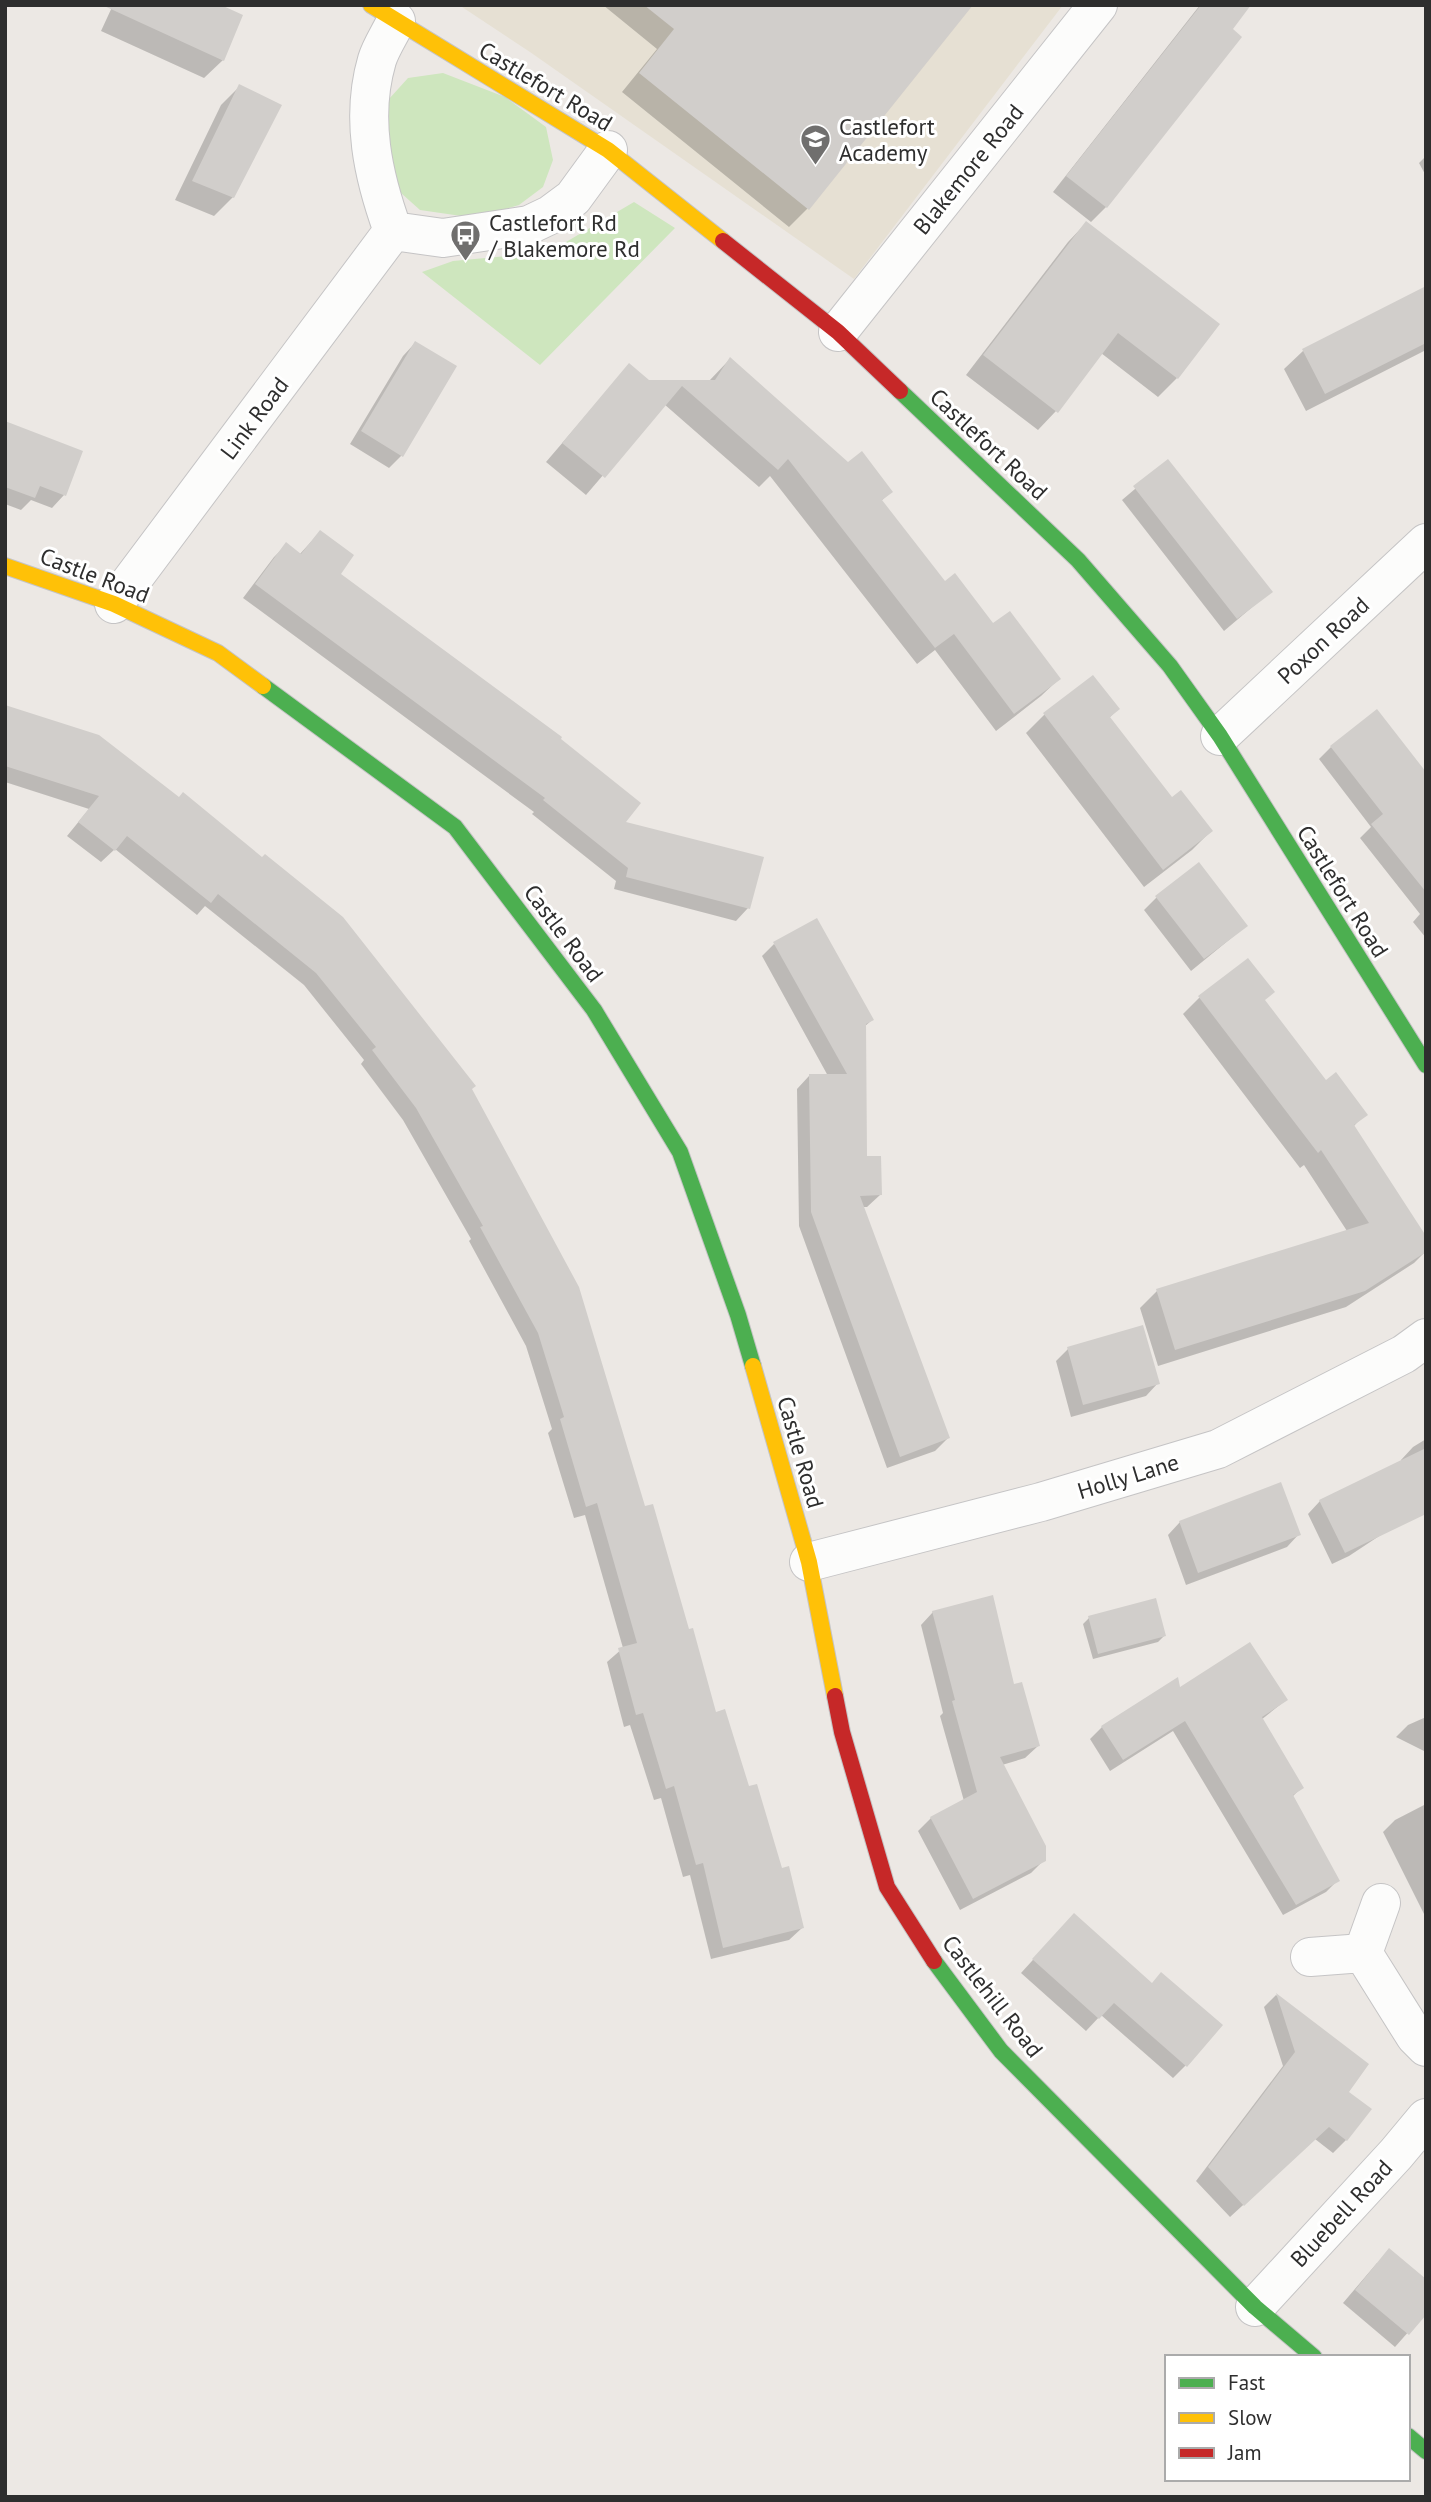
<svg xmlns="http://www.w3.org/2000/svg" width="1431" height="2502" viewBox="0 0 1431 2502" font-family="'PT Sans',sans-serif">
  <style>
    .education { fill: #e6e0d3 }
    .green { fill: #cee6be }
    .shadow { fill: #0003 }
    .building { fill: #d1cecb }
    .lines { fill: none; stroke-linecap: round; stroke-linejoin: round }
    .street-casing { stroke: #c5c4c5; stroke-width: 40 }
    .fast-casing { stroke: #c5c4c5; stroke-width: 18 }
    .slow-casing { stroke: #c5c4c5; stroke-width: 18 }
    .jam-casing { stroke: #c5c4c5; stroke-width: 18 }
    .street { stroke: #fcfcfb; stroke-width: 38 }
    .fast { stroke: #4caf50; stroke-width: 16 }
    .slow { stroke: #ffc107; stroke-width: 16 }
    .jam { stroke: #c62828; stroke-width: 16 }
    .labels { text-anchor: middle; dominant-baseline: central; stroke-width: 6; stroke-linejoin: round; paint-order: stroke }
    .street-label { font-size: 23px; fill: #2e2e2e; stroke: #fff }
    .poi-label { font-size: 23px; fill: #2e2e2e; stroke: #fff; text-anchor: start }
  </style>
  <rect width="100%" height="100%" fill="#ece8e4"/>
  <path class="education" d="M459 5H1063L854 279 530 52Z"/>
  <path class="green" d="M443 73 505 97 546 127 553 160 543 187 519 205 475 218 420 210 401 193 386 144 389 99 408 78Z
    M634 202 675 228 540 365 422 272 453 261 549 252Z"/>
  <path class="shadow" d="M113 5 223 60 204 78 101 31Z
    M603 5H763L969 8 807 209 789 227 622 92 657 49Z
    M1200 5H1249L1230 30 1240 37 1106 207 1091 222 1053 192Z
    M240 86 233 197 214 216 175 200 221 105Z
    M1426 156V176L1419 163Z
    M1086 223 1177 378 1158 397 1101 353 1056 411 1038 430 966 375 1068 242Z
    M1426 288V350L1306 411 1284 369 1303 351Z
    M415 343 402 455 389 468 350 444 403 356Z
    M730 359 848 464 891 492 881 501 945 583 1059 679 1041 696 996 731 935 650 917 664 770 476 759 487 664 404 586 495 546 462 629 365 648 382 709 381Z
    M5 424 64 495 52 508 31 500 21 510 5 504Z
    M1168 461 1270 592 1224 631 1122 500Z
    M320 532 338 574 559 739 623 823 748 908 736 921 614 889 616 881 532 814 534 812 243 598 274 557 286 545 299 555Z
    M5 707 470 1089 644 1509 715 1714 748 1788 802 1928 789 1940 711 1959 690 1875 683 1877 661 1798 654 1800 630 1725 624 1727 607 1662 623 1648 585 1515 574 1518 548 1433 552 1429 526 1346 469 1241 471 1239 403 1120 361 1064 364 1060 304 985 205 906 197 915 115 849 101 862 67 836 89 809 5 782Z
    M1118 709 1109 718 1171 799 1211 831 1192 850 1144 887 1026 733 1045 714Z
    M1331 747 1426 805V938L1413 922 1420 914 1360 838 1371 827 1319 759Z
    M1157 897 1246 926 1191 971 1144 910Z
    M774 944 872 1020 864 1027 865 1158 880 1195 867 1207H862L948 1438 935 1451 887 1468 799 1226 797 1089 809 1076H828L762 956Z
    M1247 960 1263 1001 1326 1082 1365 1114 1353 1127 1426 1251 1414 1263 1346 1307 1158 1366 1140 1308 1157 1291 1347 1231 1304 1165 1300 1168 1183 1014 1199 998Z
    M1068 1349 1158 1383 1146 1396 1071 1417 1056 1361Z
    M1426 1439V1505L1349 1556 1332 1564 1308 1514 1320 1501 1402 1462 1401 1460 1413 1447Z
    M1180 1522 1299 1534 1287 1547 1186 1585 1168 1535Z
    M933 1612 1013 1687 1038 1746 1025 1758 1002 1765 1044 1860 1031 1873 960 1910 918 1831 931 1818 964 1801 940 1716 943 1713 921 1625Z
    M1089 1618 1164 1636 1158 1642 1093 1659 1083 1624Z
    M1179 1690 1286 1700 1261 1720 1302 1787 1292 1797 1338 1880 1326 1892 1283 1915 1173 1731 1110 1771 1090 1739 1102 1727Z
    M1426 1717V1752L1396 1737 1408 1725Z
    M1426 1804V1918L1383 1832 1395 1820Z
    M1062 1928 1186 2065 1173 2078 1101 2015 1086 2031 1021 1973Z
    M1276 1995 1367 2065 1347 2092 1346 2140 1333 2153 1315 2139 1230 2217 1196 2181 1283 2066 1264 2007Z
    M1377 2263 1426 2312 1395 2347 1343 2303Z"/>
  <path class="building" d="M102 5H221L243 15 224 61Z
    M644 5H973L809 210 639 73 674 29Z
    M1201 5H1251L1233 29 1242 37 1107 208 1066 176Z
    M239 84 282 105 234 198 192 181Z
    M1086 221 1220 324 1178 379 1118 333 1058 413 983 355Z
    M1426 286V343L1325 394 1302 349Z
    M415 341 457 366 403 457 361 431Z
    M730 357 848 462 862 451 893 492 882 500 945 581 955 573 993 623 1010 611 1061 679 1014 714 954 634 935 648 788 459 778 470 682 386 605 478 562 443 629 363 649 380H715Z
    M5 421 83 451 66 496 40 486 35 498 5 487Z
    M1168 459 1273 592 1237 619 1133 486Z
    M320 530 354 555 341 574 562 737 561 739 641 803 626 822 764 857 750 909 626 877 628 868 543 800 545 798 255 584 286 542 301 554Z
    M1093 675 1120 709 1110 717 1172 797 1181 790 1213 831 1163 870 1043 713Z
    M5 705 99 735 179 797 183 792 262 857 265 854 343 917 476 1086 472 1089 579 1287 645 1506 653 1504 689 1629 693 1628 716 1712 725 1709 749 1786 757 1784 782 1868 789 1866 804 1928 723 1948 703 1863 696 1865 674 1786 666 1789 643 1713 636 1715 618 1648 637 1643 597 1503 586 1507 560 1419 564 1417 538 1333 480 1227 483 1226 416 1108 372 1050 376 1047 316 973 218 894 211 903 127 836 115 851 78 822 99 796 5 766Z
    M1377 709 1426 772V892L1371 824 1383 814 1330 746Z
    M1199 862 1248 926 1204 959 1155 896Z
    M817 918 874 1020 866 1024 867 1156H881L882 1195 860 1196 950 1438 900 1457 811 1212 809 1074H847L773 942Z
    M1248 958 1275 992 1265 1000 1326 1080 1336 1072 1368 1115 1354 1125 1426 1236V1252L1365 1291 1175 1350 1156 1289 1369 1223 1321 1150 1318 1153 1198 996Z
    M1143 1325 1160 1384 1083 1405 1067 1347Z
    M1426 1448V1514L1345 1553 1319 1500Z
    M1281 1482 1301 1535 1198 1573 1179 1521Z
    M993 1595 1014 1684 1022 1682 1040 1746 1000 1757 1046 1846V1861L973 1899 930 1817 977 1792 952 1701 955 1700 932 1611Z
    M1156 1598 1166 1636 1098 1654 1088 1616Z
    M1250 1642 1288 1700 1262 1717 1304 1788 1293 1795 1340 1881 1296 1905 1185 1721 1123 1760 1101 1726 1178 1677 1180 1687Z
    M1074 1913 1152 1983 1161 1972 1223 2025 1187 2067 1114 2003 1099 2019 1032 1959Z
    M1276 1993 1369 2064 1349 2092 1372 2109 1347 2141 1329 2127 1244 2206 1208 2167 1295 2052Z
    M1389 2248 1426 2279V2315L1409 2335 1355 2290Z"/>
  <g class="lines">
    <defs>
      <path id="street" d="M393 231 443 238 529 225 550 215 573 198 608 150
        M393 231C373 176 360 118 377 60 381 47 390 34 396 21
        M838 332 1098 5
        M114 604 393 231
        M1220 736 1426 543
        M809 1562 1041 1502 1218 1449 1404 1354 1426 1338
        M1363 1953 1415 2036 1426 2047
        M1310 1957 1363 1953 1381 1903
        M1255 2307 1396 2154 1426 2118"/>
      <path id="fast" d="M900 391 1078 560 1170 666 1220 736 1426 1065
        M263 686 455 827 594 1010 680 1152 738 1315 753 1366
        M934 1961 1001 2051 1255 2307 1314 2357
        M1408 2436 1426 2451"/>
      <path id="slow" d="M371 5 608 150 723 241
        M5 566 114 604 218 653 263 686
        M753 1366 809 1562 835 1696"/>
      <path id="jam" d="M723 241 838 332 900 391
        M835 1696 842 1732 887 1887 934 1961"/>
    </defs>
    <use href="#street" class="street-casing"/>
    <use href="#fast" class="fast-casing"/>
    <use href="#slow" class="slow-casing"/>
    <use href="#jam" class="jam-casing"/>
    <use href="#street" class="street"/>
    <use href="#fast" class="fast"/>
    <use href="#slow" class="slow"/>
    <use href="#jam" class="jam"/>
  </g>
  <defs>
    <symbol id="school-pin" viewBox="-11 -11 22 30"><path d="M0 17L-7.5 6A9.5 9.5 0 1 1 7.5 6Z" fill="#706f6e" stroke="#fff"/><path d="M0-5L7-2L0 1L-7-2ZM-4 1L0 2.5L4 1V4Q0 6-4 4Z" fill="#fff"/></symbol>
    <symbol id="bus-pin" viewBox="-11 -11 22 30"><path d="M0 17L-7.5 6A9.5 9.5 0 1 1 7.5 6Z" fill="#706f6e" stroke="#fff"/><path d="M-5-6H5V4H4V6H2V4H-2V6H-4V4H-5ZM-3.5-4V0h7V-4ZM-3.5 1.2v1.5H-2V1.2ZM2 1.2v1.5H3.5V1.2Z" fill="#fff"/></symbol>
  </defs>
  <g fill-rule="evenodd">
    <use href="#school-pin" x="798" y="122" width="35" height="47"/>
    <use href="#bus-pin" x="448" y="218" width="35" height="47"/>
  </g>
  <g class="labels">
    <g class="street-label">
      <text transform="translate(546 86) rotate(31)">Castlefort Road</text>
      <text transform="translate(968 169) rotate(-51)">Blakemore Road</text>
      <text transform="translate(254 418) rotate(-53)">Link Road</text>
      <text transform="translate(989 444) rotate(43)">Castlefort Road</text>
      <text transform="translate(95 575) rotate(21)">Castle Road</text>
      <text transform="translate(1323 640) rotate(-43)">Poxon Road</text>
      <text transform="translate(1343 891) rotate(58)">Castlefort Road</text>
      <text transform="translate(564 933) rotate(53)">Castle Road</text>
      <text transform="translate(801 1452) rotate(74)">Castle Road</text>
      <text transform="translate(1128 1476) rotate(-17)">Holly Lane</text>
      <text transform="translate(993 1996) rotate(52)">Castlehill Road</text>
      <text transform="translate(1341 2213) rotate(-47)">Bluebell Road</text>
    </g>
    <g class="poi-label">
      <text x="839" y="126">Castlefort<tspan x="839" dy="26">Academy</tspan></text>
      <text x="489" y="222">Castlefort Rd<tspan x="489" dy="26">/ Blakemore Rd</tspan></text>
    </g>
  </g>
  <rect width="1431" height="2502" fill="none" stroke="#2e2e2e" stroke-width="14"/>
  <rect x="1165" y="2355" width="245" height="126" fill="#ffffff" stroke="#ababab" stroke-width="2"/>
  <rect x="1179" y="2378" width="35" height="10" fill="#4caf50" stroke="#ababab" stroke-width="2"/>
  <text x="1228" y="2390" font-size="21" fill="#2e2e2e">Fast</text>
  <rect x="1179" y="2413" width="35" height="10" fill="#ffc107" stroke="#ababab" stroke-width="2"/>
  <text x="1228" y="2425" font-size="21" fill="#2e2e2e">Slow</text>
  <rect x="1179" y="2448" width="35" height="10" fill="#c62828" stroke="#ababab" stroke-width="2"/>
  <text x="1228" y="2460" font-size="21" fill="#2e2e2e">Jam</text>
</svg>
